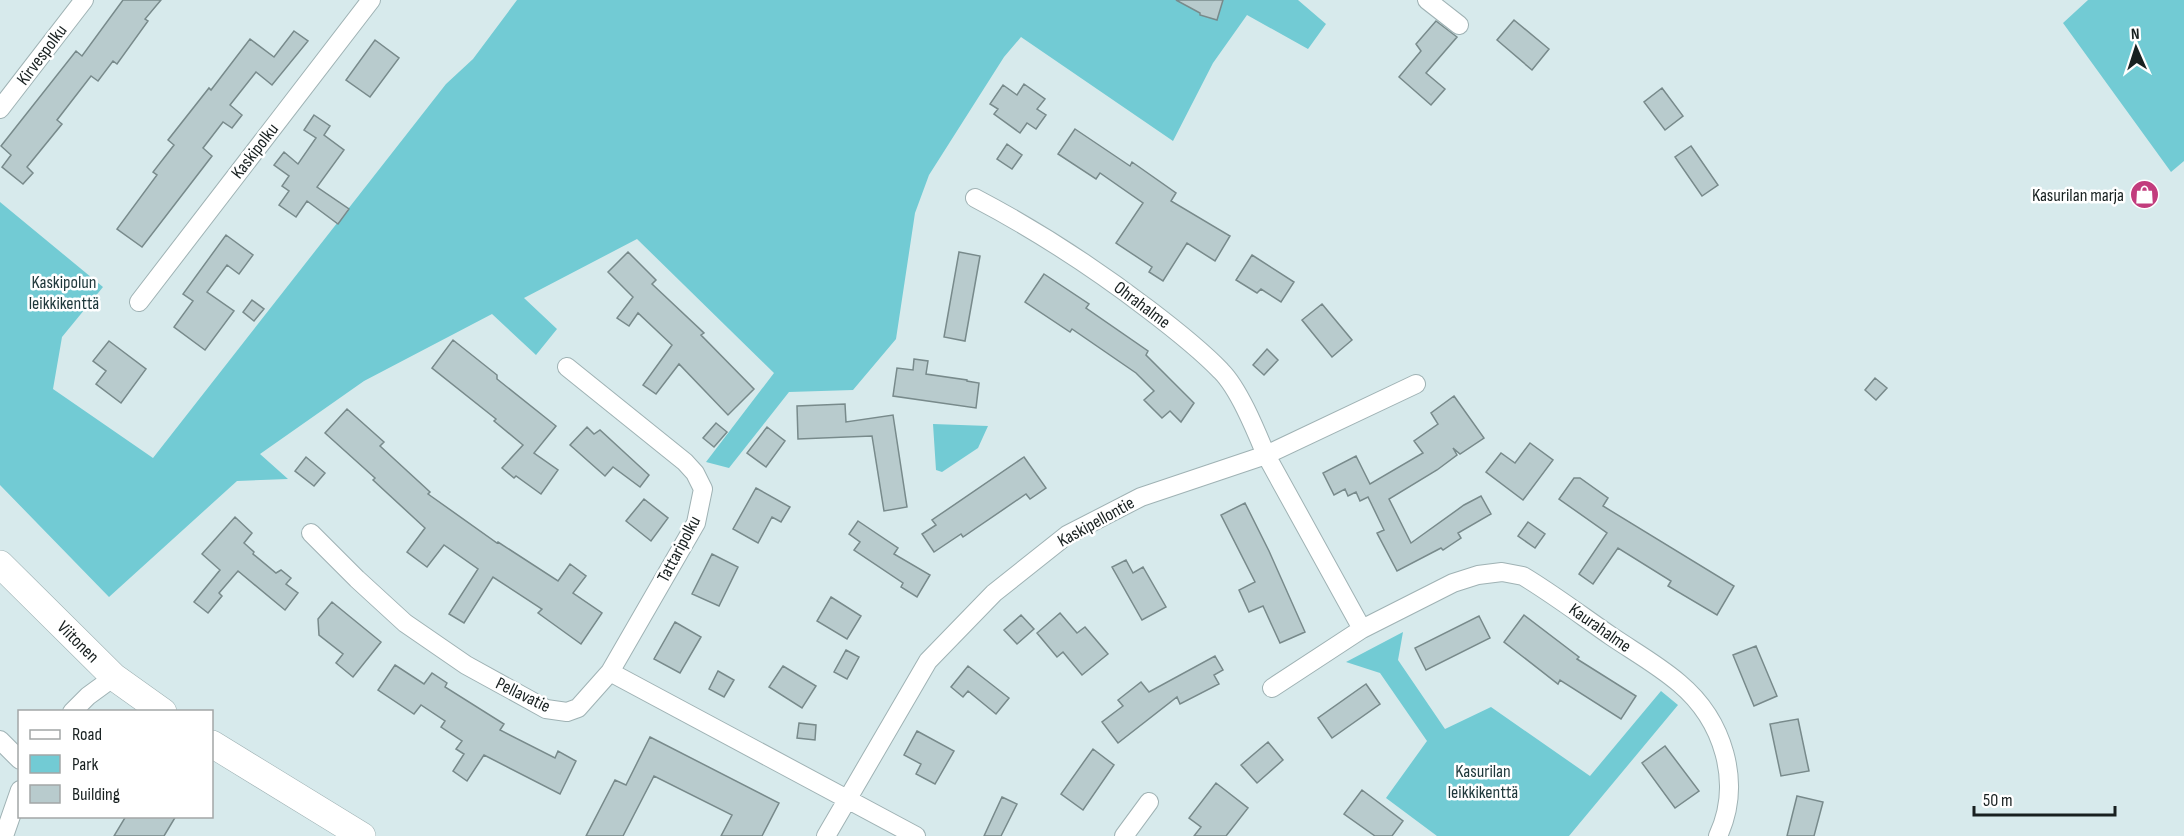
<svg xmlns="http://www.w3.org/2000/svg" width="2184" height="836" viewBox="0 0 2184 836" font-family="'Sofia Sans Condensed',sans-serif">
  <style>
    .green { fill: #72cbd4 }
    .building { fill: #b8cbcd; stroke: #788a8b; stroke-width: 1.5 }
    .lines { fill: none; stroke-linecap: round; stroke-linejoin: round }
    .street-casing { stroke: #9fb2b4; stroke-width: 20 }
    .secondary-casing { stroke: #9fb2b4; stroke-width: 28 }
    .street { stroke: #fff; stroke-width: 18 }
    .secondary { stroke: #fff; stroke-width: 27 }
    .labels { text-anchor: middle; dominant-baseline: central; stroke-width: 5; stroke-linejoin: round; paint-order: stroke }
    .street-label { font-size: 18px; fill: #182020; stroke: #fff }
    .poi-label { font-size: 18px; fill: #182020; stroke: #fff; text-anchor: end }
    .park-label { font-size: 18px; fill: #1e373a; stroke: #fff }
  </style>
  <rect width="100%" height="100%" fill="#d7eaec"/>
  <path class="green" d="M517 0H1298L1326 24 1308 49 1247 15 1213 63 1173 141 1021 37 1004 57 929 175 915 213 896 339 853 390 789 392 729 468 706 462 774 373 637 239 524 298 557 329 536 355 492 314 364 381 260 454 288 479 237 481 109 597 0 485V202L103 287 62 337 53 389 153 458 446 84 473 59Z
    M2088 0H2184V161L2171 172 2063 23Z
    M933 424 988 426 978 448 942 472 936 470Z
    M1403 632 1398 660 1445 729 1491 707 1590 776 1661 691 1678 705 1569 836H1437L1386 798 1427 741 1380 673 1346 662Z"/>
  <path class="building" d="M123 0H161L145 19 148 21 117 64 113 61 98 81 91 76 57 120 62 124 27 167 33 173 23 184 2 167 11 155 1 146 76 51 82 56Z
    M1176 0H1223L1217 20 1200 15V13Z
    M1514 20 1549 49 1532 70 1497 40Z
    M1436 21 1457 37 1426 73 1445 89 1431 105 1399 77 1421 51 1416 44Z
    M294 31 308 41 272 85 256 72 230 105 242 115 232 128 223 122 203 148 212 156 142 247 117 229 157 175 153 172 174 145 168 140 209 88 211 90 250 39 274 57Z
    M375 40 399 58 370 97 346 80Z
    M1024 84 1045 99 1037 109 1046 115 1036 129 1027 123 1020 133 994 114 998 109 990 104 1003 85 1017 95Z
    M1662 88 1683 116 1665 130 1644 102Z
    M314 115 330 126 324 135 344 150 317 187 349 209 338 224 307 201 296 217 279 205 289 191 282 186 289 176 274 165 284 152 298 164 316 138 304 130Z
    M1075 129 1130 166 1132 162 1176 193 1171 201 1230 236 1215 261 1187 243 1163 281 1149 272 1152 267 1116 243 1143 203 1100 173 1096 179 1058 154Z
    M1007 144 1022 155 1012 169 997 159Z
    M1691 146 1718 185 1702 196 1675 157Z
    M226 235 253 255 239 274 227 265 207 292 234 311 205 350 174 327 193 301 183 294Z
    M628 252 656 280 652 284 704 333 701 335 754 389 728 415 679 364 656 394 643 385 672 345 638 313 629 326 617 318 633 297 608 272Z
    M959 252 980 256 965 341 944 337Z
    M1252 255 1294 282 1281 302 1261 289 1257 293 1236 280Z
    M1044 274 1089 304 1086 308 1148 351 1146 355 1194 403 1181 422 1170 411 1162 418 1144 400 1154 391 1136 373 1072 329 1070 332 1025 302Z
    M252 300 264 309 254 321 243 312Z
    M1322 304 1352 340 1332 357 1302 320Z
    M453 340 497 375V379L556 426 534 453 558 470 541 494 516 476 514 478 502 468 523 445 494 421 496 419 432 368Z
    M109 341 146 369 121 403 96 384 106 371 93 361Z
    M1267 349 1278 360 1264 375 1253 365Z
    M914 359 928 361 926 374 967 380V381L979 383 976 408 893 396 897 368 913 370Z
    M1875 378 1887 388 1876 400 1865 390Z
    M1454 396 1484 438 1460 454 1453 448 1457 455 1437 470 1389 499 1411 543 1464 505 1481 496 1491 514 1458 533 1461 538 1443 550 1441 548 1397 571 1377 533 1384 530 1368 497 1360 501 1356 492 1348 496 1345 489 1334 495 1323 473 1356 456 1370 484 1423 453 1414 441 1438 424 1431 413Z
    M845 404 846 422 893 415 907 507 884 511 872 436 798 439 797 406Z
    M347 409 384 442 380 446 430 492 428 494 497 543 498 542 558 581 570 564 586 576 573 593 602 613 581 644 538 613 542 609 493 577 464 623 449 614 478 569 444 545 427 567 407 552 425 528 373 480 375 478 325 433Z
    M716 423 727 432 714 447 703 438Z
    M587 427 594 434 600 430 649 475 640 487 613 467 605 476 570 445Z
    M767 427 785 441 766 467 747 453Z
    M1530 443 1553 460 1523 500 1486 472 1501 453 1515 463Z
    M306 457 325 473 314 486 295 471Z
    M1024 457 1046 488 1030 499 1026 494 963 537 961 534 934 552 922 534 936 525 932 520Z
    M1574 478H1580L1608 498 1603 506 1734 586 1717 615 1668 586 1671 581 1618 548 1593 584 1579 574 1607 533 1559 499Z
    M756 488 790 507 781 522 772 517 758 543 733 529Z
    M644 499 668 518 651 541 626 521Z
    M1245 503 1269 551 1305 632 1280 643 1263 606 1249 612 1239 590 1255 582 1221 515Z
    M235 517 252 533 244 543 254 552 253 554 276 573 281 570 291 578 286 584 298 593 285 610 238 571 219 593 222 596 208 613 194 602 220 570 202 554Z
    M858 521 898 548 894 554 930 575 917 597 901 587 903 583 854 550 860 542 849 534Z
    M1528 522 1545 534 1535 548 1518 536Z
    M712 554 738 567 719 606 692 594Z
    M1126 560 1133 573 1143 567 1166 607 1142 620 1112 567Z
    M831 597 861 616 847 639 817 621Z
    M332 602 381 642 353 677 336 663 343 654 319 635 318 619Z
    M1060 613 1077 633 1085 627 1108 654 1082 675 1063 652 1057 657 1037 633Z
    M1021 615 1034 629 1017 644 1004 630Z
    M1524 615 1579 657 1577 659 1636 696 1621 719 1560 680 1558 684 1504 642Z
    M1479 616 1490 638 1426 670 1415 648Z
    M675 622 701 637 680 673 654 659Z
    M1756 646 1777 696 1754 706 1733 655Z
    M846 650 859 657 847 679 834 672Z
    M1215 656 1223 670 1214 675 1219 684 1180 704 1177 697 1118 743 1102 722 1123 706 1118 700 1141 682 1149 692Z
    M395 665 424 684 432 673 447 683 445 687 504 724 500 730 555 758 558 751 576 761 560 794 484 755 467 781 453 771 464 754 456 749 462 741 441 727 445 721 421 705 414 714 378 690Z
    M783 666 816 686 802 708 769 687Z
    M968 666 1009 698 996 714 968 691 963 697 951 687Z
    M718 671 734 680 724 697 709 689Z
    M1366 684 1380 704 1332 738 1318 718Z
    M1798 719 1809 771 1781 776 1770 724Z
    M799 723 816 725 815 740 797 738Z
    M917 731 954 751 935 784 916 774 921 764 904 755Z
    M650 737 779 803 762 836H721L732 815 654 776 623 836H586L615 780 626 785Z
    M1268 742 1283 760 1257 783 1241 765Z
    M1665 746 1699 791 1675 808 1642 763Z
    M1093 749 1114 765 1083 810 1061 794Z
    M1216 783 1248 808 1226 836H1194L1201 827 1189 818Z
    M1362 790 1403 821 1392 836H1375L1344 814Z
    M1797 796 1823 802 1814 836H1787Z
    M1002 797 1017 804 1001 836H984Z
    M126 816H176L164 836H114Z"/>
  <g class="lines">
    <defs>
      <path id="street" d="M1427 0 1459 25
        M0 109 84 0
        M975 198C1036 230 1093 267 1148 309 1173 328 1199 348 1221 371 1239 389 1256 431 1266 455L1362 629
        M139 302 371 0
        M567 367 685 462 695 473 703 489 696 523 610 672
        M311 533 357 579 405 623 466 665 546 709 567 712 578 708 610 672 916 836
        M1272 688 1362 629 1453 583 1478 575 1502 572 1523 576C1553 594 1582 616 1611 636 1633 651 1658 665 1679 683 1723 720 1743 782 1718 836
        M72 712 88 696 114 677
        M0 740 20 760
        M4 836 20 790
        M826 836 928 661 994 593 1067 535 1141 497 1266 455 1416 384
        M1124 836 1149 802"/>
      <path id="secondary" d="M0 564 114 677 163 712
        M212 744 362 836"/>
    </defs>
    <use href="#street" class="street-casing"/>
    <use href="#secondary" class="secondary-casing"/>
    <use href="#street" class="street"/>
    <use href="#secondary" class="secondary"/>
  </g>
  <defs>
    <symbol id="shop-disc" viewBox="-11 -11 22 22"><circle r="9.5" fill="#c23c7d" stroke="#fff"/><path d="M-5-2.5h2.3a2.7 3.5 0 0 1 5.4 0H5L5.5 6h-11ZM-1.5-2.5h3a1.5 2.3 0 0 0-3 0Z" fill="#fff"/></symbol>
  </defs>
  <g fill-rule="evenodd">
    <use href="#shop-disc" x="2128" y="178" width="33" height="33"/>
  </g>
  <g class="labels">
    <g class="street-label">
      <text transform="translate(42 55) rotate(-53)">Kirvespolku</text>
      <text transform="translate(255 151) rotate(-52)">Kaskipolku</text>
      <text transform="translate(1142 305) rotate(37)">Ohrahalme</text>
      <text transform="translate(1096 522) rotate(-29)">Kaskipellontie</text>
      <text transform="translate(679 549) rotate(-62)">Tattaripolku</text>
      <text transform="translate(1600 628) rotate(35)">Kaurahalme</text>
      <text transform="translate(78 642) rotate(45)">Viitonen</text>
      <text transform="translate(523 695) rotate(26)">Pellavatie</text>
    </g>
    <g class="poi-label">
      <text x="2124" y="195">Kasurilan marja</text>
    </g>
    <g class="park-label">
      <text x="64" y="282">Kaskipolun<tspan x="64" dy="21">leikkikenttä</tspan></text>
      <text x="1483" y="771">Kasurilan<tspan x="1483" dy="21">leikkikenttä</tspan></text>
    </g>
  </g>
  <rect x="18" y="710" width="195" height="108" fill="#ffffff" stroke="#a3a6a6" stroke-width="1.5"/>
  <rect x="30" y="730" width="30" height="9" fill="#ffffff" stroke="#a3a6a6" stroke-width="1.5"/>
  <text x="72" y="740" font-size="18" fill="#182020">Road</text>
  <rect x="30" y="755" width="30" height="18" fill="#72cbd4" stroke="#a3a6a6" stroke-width="1.5"/>
  <text x="72" y="770" font-size="18" fill="#182020">Park</text>
  <rect x="30" y="785" width="30" height="18" fill="#b8cbcd" stroke="#a3a6a6" stroke-width="1.5"/>
  <text x="72" y="800" font-size="18" fill="#182020">Building</text>
  <g transform="translate(2136 48) rotate(357)" stroke="#ffffff" stroke-width="4.5" paint-order="stroke">
  <path d="M0-4.5L10 22L0 15L-10 22Z" fill="#182020"/>
  <text y="-9" font-size="16" font-weight="bold" text-anchor="middle" fill="#182020">N</text>
  </g>
  <path d="M1974 806v9h141v-9" fill="none" stroke="#182020" stroke-width="3"/>
  <text x="1983" y="806" font-size="18" fill="#182020" stroke="#ffffff" stroke-width="4.5" paint-order="stroke">50 m</text>
</svg>
